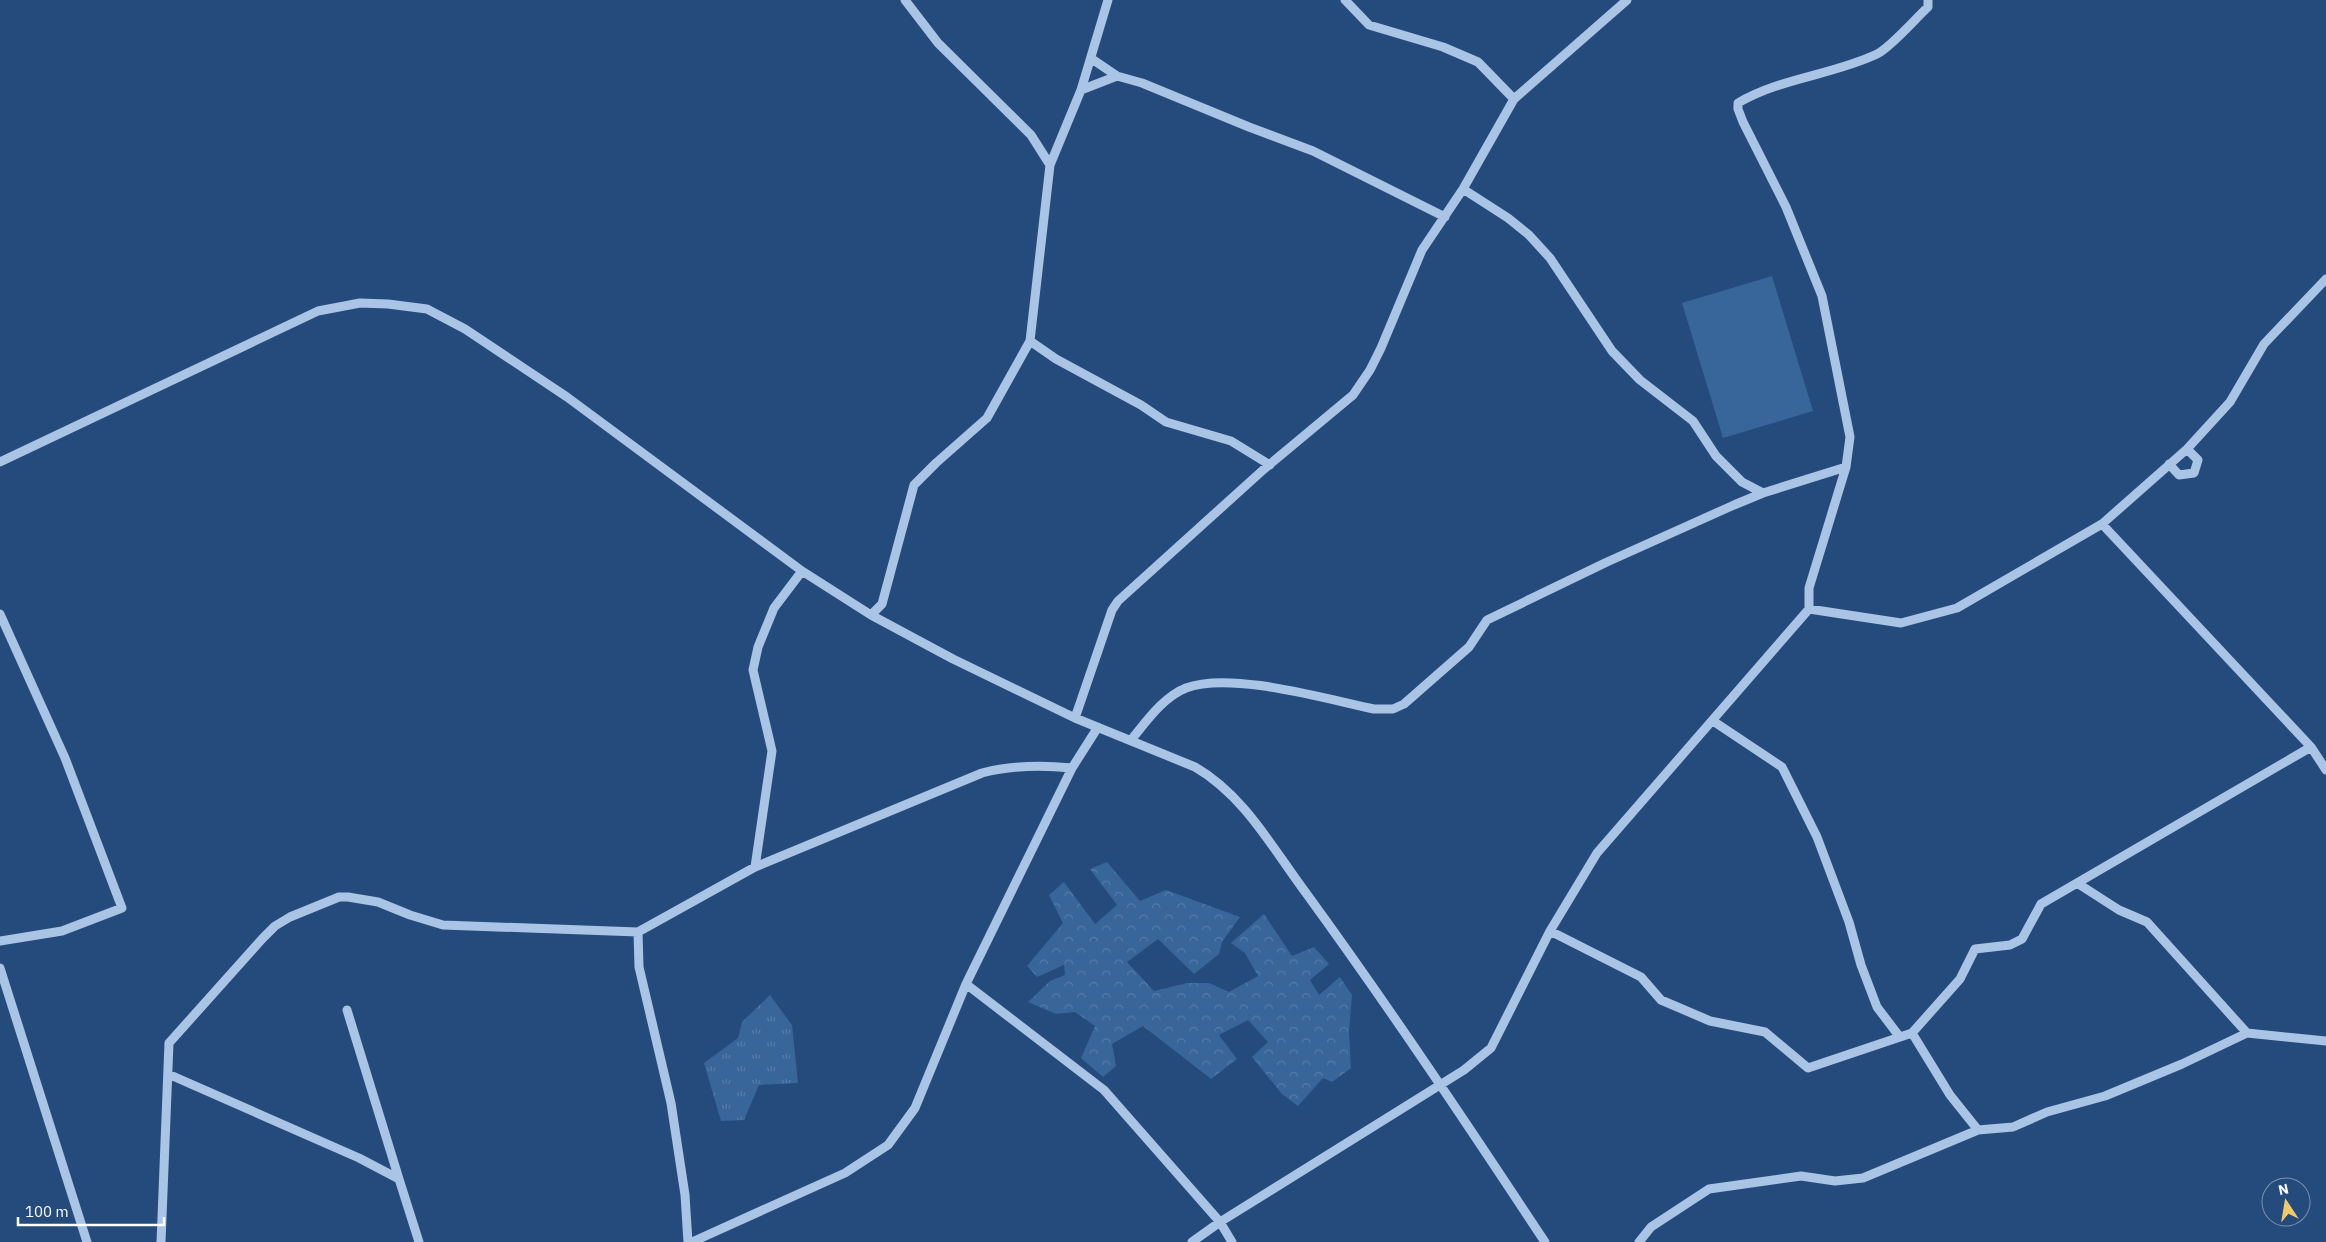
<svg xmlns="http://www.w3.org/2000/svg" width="2326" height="1242" viewBox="0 0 2326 1242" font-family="'IBM Plex Sans',sans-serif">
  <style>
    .grass { fill: url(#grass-tufts) }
    .forest { fill: url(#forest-crowns) }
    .pitch { fill: #38659a }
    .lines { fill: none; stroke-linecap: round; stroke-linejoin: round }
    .minor { stroke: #a9c4e5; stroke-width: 9 }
  </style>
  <defs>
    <pattern id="grass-tufts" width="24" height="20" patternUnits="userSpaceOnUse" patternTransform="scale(1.25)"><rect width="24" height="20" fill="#38659a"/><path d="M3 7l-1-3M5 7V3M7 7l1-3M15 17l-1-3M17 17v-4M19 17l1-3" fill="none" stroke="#567ca9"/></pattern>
    <pattern id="forest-crowns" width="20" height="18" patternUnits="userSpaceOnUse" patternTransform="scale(1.25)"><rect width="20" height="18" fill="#38659a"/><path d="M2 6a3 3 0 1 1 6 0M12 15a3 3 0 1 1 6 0" fill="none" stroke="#567ca9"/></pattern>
  </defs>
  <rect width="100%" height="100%" fill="#254b7c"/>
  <path class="grass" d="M770 995 792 1025 798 1083 759 1085 744 1120 721 1121 704 1063 738 1038 742 1022Z"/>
  <path class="forest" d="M1107 862 1140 901 1166 890 1240 917 1222 942 1219 954 1194 974 1158 939 1127 962 1154 991 1187 983H1209L1229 992 1258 976 1245 953 1231 943 1264 914 1292 956 1314 947 1329 964 1310 980 1319 995 1340 977 1352 995 1349 1032 1351 1068 1332 1082 1323 1078 1298 1106 1282 1094 1252 1057 1268 1042 1248 1020 1219 1035 1237 1059 1211 1079 1143 1026 1112 1044 1116 1066 1103 1077 1081 1058 1095 1026 1075 1012 1056 1014 1028 1002 1050 981 1065 975 1064 965 1037 977 1027 966 1063 923 1049 895 1064 882 1095 924 1117 905 1090 869Z"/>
  <path class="pitch" d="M1772 276 1813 411 1723 438 1682 303Z"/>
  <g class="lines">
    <path class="minor" d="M1345 0 1369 25 1443 47 1478 62 1514 99
      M1092 59 1117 76 1142 83 1249 127 1313 151 1445 217
      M1081 90 1117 76
      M1050 165 1081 90 1108 0
      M1463 189 1508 218 1529 235 1550 258 1612 351 1640 380 1693 421 1716 456 1742 482 1763 493
      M1030 341 1056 359 1141 405 1166 422 1231 441 1270 465
      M0 462 318 311 360 303 388 304 427 309 465 329 567 397 802 571 871 615 953 659 1075 718 1195 767C1244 795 1273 849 1306 893 1389 1007 1467 1124 1545 1242
      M2169 464 2179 475 2194 473 2198 460 2187 449
      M2102 524 2311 747 2326 770
      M1809 609V588L1846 467 1850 437 1822 296 1786 207 1743 122 1738 109V103C1780 78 1833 75 1877 54 1891 47 1915 19 1928 7V0
      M0 614 65 758 122 908 62 931 0 941
      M871 615 882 604 914 485 936 463 987 418 1030 341 1050 165 1031 135 938 43 905 0
      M1075 718 1112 610 1118 601 1263 470 1353 395 1370 370 1381 348 1422 250 1463 189 1514 99 1627 0
      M1713 721 1782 767 1817 837 1849 922 1861 965 1877 1007 1899 1036
      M1131 740C1146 722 1163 697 1186 688 1230 671 1326 699 1374 709H1393L1404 704 1469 647 1487 620 1607 562 1734 505 1763 493 1846 467
      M755 867 772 751 753 670 758 647 774 608 802 571
      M2077 883 2119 910 2147 922 2247 1033
      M1550 931 1641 977 1661 1000 1710 1021 1765 1032 1808 1068 1912 1033 1960 979 1975 949 2010 945 2022 939 2041 904 2311 747
      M638 932 639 967 671 1103 685 1195 688 1242
      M0 968 87 1242
      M966 984 1104 1090 1220 1222 1232 1242
      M347 1010 399 1179
      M1912 1033 1950 1095 1978 1130
      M168 1074 359 1158 399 1179 419 1242
      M161 1242 169 1043 263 938 275 926 290 917 339 897H348L378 902 410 915 443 925 638 932 755 867 982 773C1012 765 1042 765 1072 768
      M692 1242 845 1173 888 1145 915 1108 966 984 1072 768 1098 727
      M1192 1242 1220 1222 1464 1070 1491 1048 1550 931 1597 853 1809 609 1901 623 1957 608 2102 524 2187 449 2230 402 2264 344 2326 279
      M1639 1242 1651 1227 1709 1189 1801 1176 1835 1181 1863 1178 1978 1130 2013 1127 2047 1112 2105 1096 2182 1064 2247 1033 2326 1041"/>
  </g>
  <g transform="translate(2286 1202) rotate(348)"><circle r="24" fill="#254b7c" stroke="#7c93b0"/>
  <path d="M0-4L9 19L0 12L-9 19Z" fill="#efc96d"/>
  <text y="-8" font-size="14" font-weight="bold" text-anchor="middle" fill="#ffffff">N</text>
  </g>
  <path d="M18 1217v8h146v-8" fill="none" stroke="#ffffff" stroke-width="2.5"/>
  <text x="25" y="1217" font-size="15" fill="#ffffff" stroke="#254b7c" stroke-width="4" paint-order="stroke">100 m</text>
</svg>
